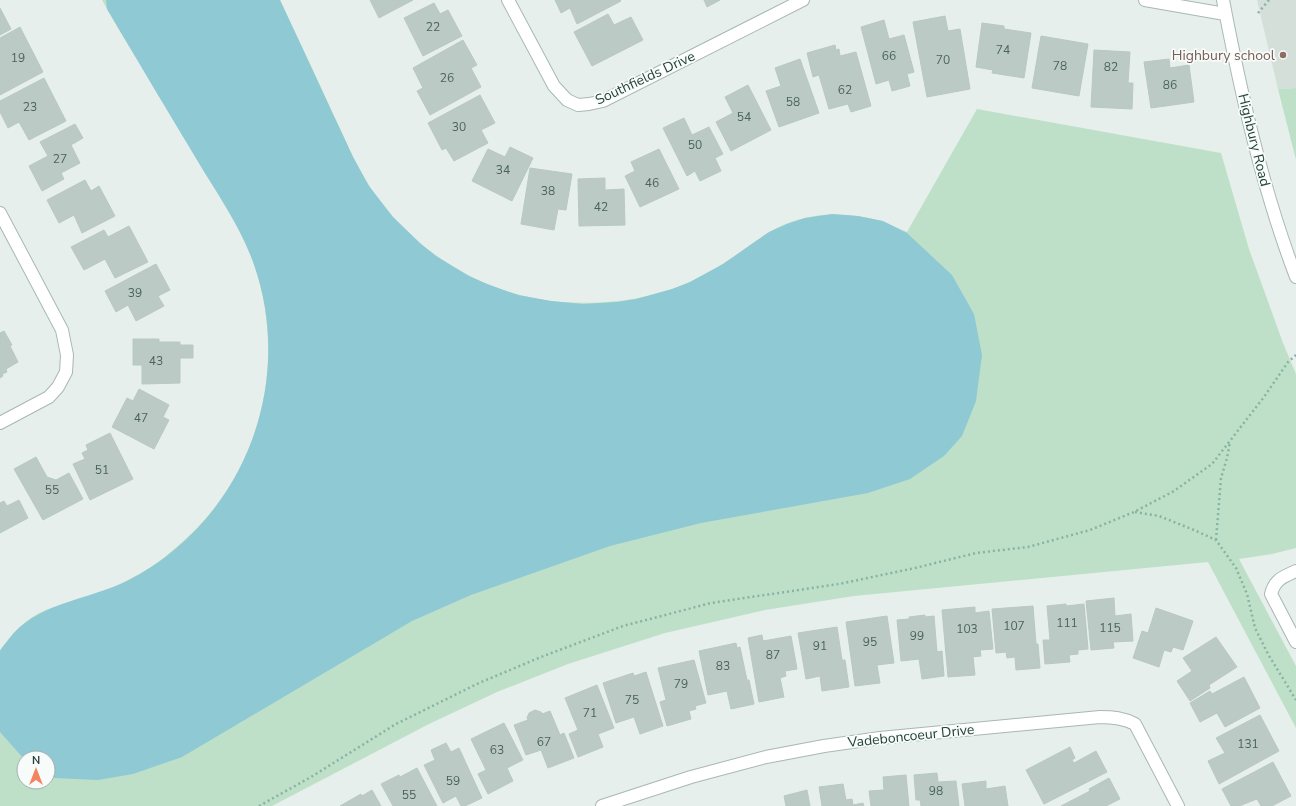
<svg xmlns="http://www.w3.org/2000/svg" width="1296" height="806" viewBox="0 0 1296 806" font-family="'Nunito Sans',sans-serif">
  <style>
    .built { fill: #d4dfda }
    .green { fill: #bfe0c8; fill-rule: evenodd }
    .water { fill: #8ec9d4 }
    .building { fill: #bbcac4; stroke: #b8c9c2 }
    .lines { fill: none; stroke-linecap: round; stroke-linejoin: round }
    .minor-casing { stroke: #a8b8b2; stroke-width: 14 }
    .path { stroke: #86b3a5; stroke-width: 2.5; stroke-dasharray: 2 3; stroke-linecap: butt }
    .minor { stroke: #fff; stroke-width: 12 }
    .education-dot { fill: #8d6e63; stroke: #f7fbf9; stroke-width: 1.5 }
    .labels { text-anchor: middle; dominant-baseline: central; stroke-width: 3.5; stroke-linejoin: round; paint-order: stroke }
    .number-label { font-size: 12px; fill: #4a645c }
    .education-label { font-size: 14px; fill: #785e54; stroke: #f7fbf9; text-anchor: end }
    .street-label { font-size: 14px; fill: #24423a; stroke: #f7fbf9 }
  </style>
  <rect width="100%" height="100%" fill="#e6efeb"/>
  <path class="built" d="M1257 0H1296V88L1278 89Z"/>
  <path class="green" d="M102 0H280C298 38 316 76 333 114 345 138 355 164 370 187 412 251 484 296 561 302 604 305 653 300 692 281 703 275 714 270 724 263 739 254 753 242 768 233 801 212 844 210 881 221 890 224 899 229 907 232L977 109 1221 153 1249 249 1283 343 1296 374V548L1272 554 1239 559 1296 666V728L1208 562 854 596 765 610 665 633 568 664 497 692 429 724 272 806H0V651C10 638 17 628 31 618 49 606 72 602 93 595 118 586 145 573 166 556 185 540 203 524 218 503 270 434 282 339 252 259 240 228 221 199 204 171 183 136 161 100 140 64 127 43 114 22 102 0ZM24 758H48V782H24Z
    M1296 88V160L1278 89Z"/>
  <path class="water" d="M106 0H280L353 157 369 186 393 217 421 244 436 256 469 276 487 284 518 295 551 301 583 304 617 302 636 299 672 289 690 282 723 264 769 232 787 224 805 218 832 214 858 216 883 221 907 233 952 275 974 314 982 355 976 401 962 436 944 456 910 479 868 493 701 523 610 546 471 595 412 621 182 757 133 774 98 780 54 778 48 774V758L24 759 0 732C0 711 0 690 0 669 0 664 0 656 0 651 1 648 6 643 8 640 35 603 88 600 127 581 244 522 298 381 252 259 239 224 216 192 197 160 167 110 137 60 107 9Z"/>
  <path class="building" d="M370 0H413L379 18Z
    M555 0H620L621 1 577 24 570 8 561 13Z
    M704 0H720L707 7Z
    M434 3 440 14 448 10 462 36 423 56 404 18Z
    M0 8 11 29 0 35Z
    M608 14 614 25 631 17 643 40 592 66 574 32Z
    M945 16 948 31 960 29 970 89 927 97 913 22Z
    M884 20 889 39 904 35 914 72 907 74 910 86 892 91 889 80 876 84 861 27Z
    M982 23 1004 26V29L1031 33 1024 78 992 73 993 70 976 67Z
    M20 27 43 72 0 95V38Z
    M1041 36 1088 44 1079 96 1032 88Z
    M463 40 477 65 471 68 481 87 430 115 417 91 423 88 413 68Z
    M835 45 836 50 839 49 840 56 856 52 871 106 851 112 848 104 829 109 819 75 813 77 807 53Z
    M1094 50 1130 52 1128 83H1133L1132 109 1091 107Z
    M800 59 819 113 779 127 766 91 781 86 775 68Z
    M1169 59 1170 68 1189 65 1194 102 1151 108 1144 62Z
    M44 78 66 121 29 140 19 122 8 128 0 112V101Z
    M748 85 771 130 731 151 716 122 733 113 725 97Z
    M480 95 495 123 481 130 488 143 454 161 446 148 442 150 428 123Z
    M684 118 692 135 709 127 723 154 715 158 721 171 700 181 695 171 687 176 663 128Z
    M75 124 83 138 71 145 80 163 61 173 64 179 42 191 29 166 48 156 40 142Z
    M510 147 533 158 512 201 472 181 488 149 505 157Z
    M659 149 679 189 640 207 625 176 635 171 631 162Z
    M530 168 572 174 566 210 558 209 554 230 521 224Z
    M605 178V190L624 189 625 225 579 226 578 179Z
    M85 180 91 191 99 186 115 216 82 233 74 215 59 223 47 200Z
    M129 226 148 262 115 278 105 259 84 270 71 247 104 230 108 237Z
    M156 264 170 290 158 296 164 306 136 321 128 305 116 312 105 291Z
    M4 331 12 345 10 346 18 362 6 369 7 372 2 374 3 376 0 378V333Z
    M133 339H159V342H180V345H193V358H180V383L142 384V365H133Z
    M139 389 169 405 163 417 169 420 154 449 112 427 127 398 133 401Z
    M110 433 133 479 90 500 73 464 85 459 82 453 88 450 86 445Z
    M36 457 47 477 56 480 69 473 83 499 43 520 14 469Z
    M19 500 28 518 0 533V503L4 501 7 506Z
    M1114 598 1115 616 1131 614 1133 641 1113 642 1114 648 1091 650 1086 601Z
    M1066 604V606L1084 604 1088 649 1078 650V654L1069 655 1070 662 1045 664 1043 640H1050L1047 606Z
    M1033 606 1036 644H1038L1040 668 1016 670 1015 657 1007 658 1006 652 996 653 992 609Z
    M975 607V613L989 611 993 649 980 650 981 656 973 657 975 675 948 677 942 610Z
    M1156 608 1193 621 1183 650 1173 647 1171 652 1164 650 1159 667 1133 658 1142 631 1148 633Z
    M925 615V617L934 616 937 652 942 651 944 676 922 679 919 659 901 661 897 620 909 619V617Z
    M887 616 894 663 877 665 880 683 855 686 846 622Z
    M837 627 842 660H845L849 687 822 691 820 676 806 679 798 633Z
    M762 635 763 641 791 636 797 669 785 671 786 676 780 678 784 697 759 702 748 638Z
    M1216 637 1237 667 1209 685 1210 688 1190 701 1177 681 1192 671 1183 658Z
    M736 643 737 648 740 647 747 680H749L754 704 731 709 727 691 708 695 699 651Z
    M694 660 706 703 695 706 696 709 689 711 691 719 667 726 660 702 666 700 658 668Z
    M646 672 663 726 640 734 634 717 616 723 603 683 633 673 634 676Z
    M1244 677 1260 708 1225 727 1217 713 1200 722 1190 703 1210 691 1212 694Z
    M597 685 614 728 598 734 603 747 578 757 569 734 578 730 565 698Z
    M535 710 541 712 542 714 550 711 560 735 564 733 574 758 548 768 541 750 526 755 514 725 528 720 527 718 529 713Z
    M1260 715 1279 751 1219 784 1208 761 1225 753 1216 738Z
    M504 723 523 760 507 768 513 781 488 794 478 774 486 770 471 739Z
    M446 743 451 752 459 748 482 798 465 806H461L456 796 443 803 424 765 435 760 431 750Z
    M1070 747 1075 758 1072 760 1074 763 1096 751 1107 772 1044 804 1026 770Z
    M1273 762 1291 796 1272 806H1261L1257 799 1239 806H1231L1222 789Z
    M417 768 437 806H393L381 784 399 775 400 777Z
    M937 773 938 782 956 781 959 806H921L920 800H916L914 775Z
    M906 775 909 806H871L869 791 884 790 883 777Z
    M1109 778 1120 799 1106 806H1061L1090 791 1089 789Z
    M986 781V789L1005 786 1008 806H965L962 784Z
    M843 784 846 800 852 799 853 805 863 803 864 806H822L819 787Z
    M372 790 381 806H340L361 794 362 796Z
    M807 790 810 806H786L784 796Z"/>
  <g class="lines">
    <defs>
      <path id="minor" d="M508 0 554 86 567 100 578 105 589 104 603 101 803 0
        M1145 0 1225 14
        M1223 0C1241 94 1262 187 1296 277
        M0 213 62 330 67 355 66 372 58 387 49 397 0 423
        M1296 571C1283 577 1275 579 1271 594L1296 642
        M602 806 691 777 766 757 824 746 880 738 1100 717C1113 717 1123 718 1135 724L1178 806"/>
    </defs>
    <use href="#minor" class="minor-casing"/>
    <path class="path" d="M1258 13 1269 0
      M1135 512 1159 516 1194 530 1216 540 1236 568 1247 594 1255 628 1268 654 1296 700
      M1216 540 1221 478 1227 458 1230 442
      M259 806 311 777 396 724 479 683 541 657 623 626 711 603 839 584 915 568 976 553 1028 547 1090 530 1134 512 1174 491 1212 464 1264 397 1288 362 1296 355"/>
    <use href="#minor" class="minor"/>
  </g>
  <circle class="education-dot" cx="1283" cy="55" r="4"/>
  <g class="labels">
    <g class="number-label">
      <text x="433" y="27">22</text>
      <text x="1003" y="50">74</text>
      <text x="889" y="56">66</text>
      <text x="18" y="58">19</text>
      <text x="943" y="60">70</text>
      <text x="1060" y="66">78</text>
      <text x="1111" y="67">82</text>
      <text x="447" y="78">26</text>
      <text x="1170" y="85">86</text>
      <text x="845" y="90">62</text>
      <text x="793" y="102">58</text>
      <text x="30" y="107">23</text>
      <text x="744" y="117">54</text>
      <text x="459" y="127">30</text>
      <text x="695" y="145">50</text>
      <text x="60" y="159">27</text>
      <text x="503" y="170">34</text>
      <text x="652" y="183">46</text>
      <text x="548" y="191">38</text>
      <text x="601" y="207">42</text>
      <text x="135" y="293">39</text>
      <text x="156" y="361">43</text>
      <text x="141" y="418">47</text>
      <text x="102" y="470">51</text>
      <text x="52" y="490">55</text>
      <text x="1067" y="623">111</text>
      <text x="1014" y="626">107</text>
      <text x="1110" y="628">115</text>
      <text x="967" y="629">103</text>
      <text x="917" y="636">99</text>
      <text x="870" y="642">95</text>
      <text x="820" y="646">91</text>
      <text x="773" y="655">87</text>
      <text x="723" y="666">83</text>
      <text x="681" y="684">79</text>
      <text x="632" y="700">75</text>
      <text x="590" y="713">71</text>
      <text x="544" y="742">67</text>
      <text x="1248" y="744">131</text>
      <text x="497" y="750">63</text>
      <text x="453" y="781">59</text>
      <text x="936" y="791">98</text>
      <text x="409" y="795">55</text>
    </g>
    <g class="education-label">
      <text x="1275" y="55">Highbury school</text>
    </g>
    <g class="street-label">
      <text transform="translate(645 78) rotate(-25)">Southfields Drive</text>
      <text transform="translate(1254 140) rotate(76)">Highbury Road</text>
      <text transform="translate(911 736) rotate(-6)">Vadeboncoeur Drive</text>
    </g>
  </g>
  <g transform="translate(36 770)"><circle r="19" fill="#f7fbf9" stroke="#a3b1ad"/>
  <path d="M0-3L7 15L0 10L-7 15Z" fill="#f4845f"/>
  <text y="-6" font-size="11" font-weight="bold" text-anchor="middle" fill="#24423a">N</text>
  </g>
</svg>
